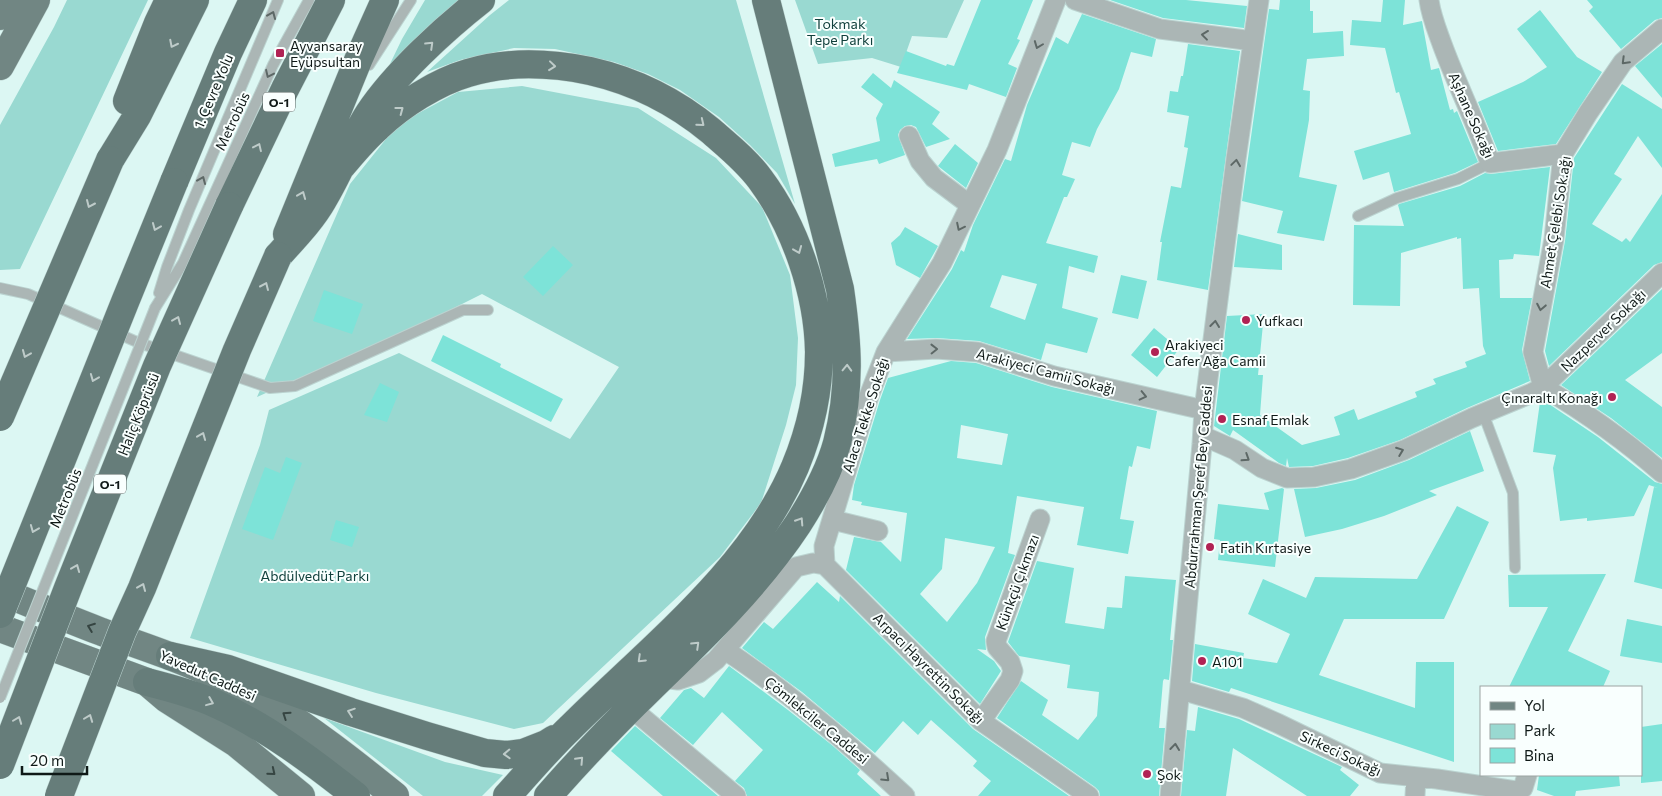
<svg xmlns="http://www.w3.org/2000/svg" width="1662" height="796" viewBox="0 0 1662 796" font-family="Commissioner,sans-serif">
  <style>
    .green { fill: #99d9d1 }
    .building { fill: #7de3d8; fill-rule: evenodd }
    .lines { fill: none; stroke-linecap: round; stroke-linejoin: round }
    .service-casing { stroke: #bbd3d0; stroke-width: 12 }
    .minor-casing { stroke: #bbd3d0; stroke-width: 21 }
    .primary-casing { stroke: #bbd3d0; stroke-width: 29 }
    .trunk-casing { stroke: #bbd3d0; stroke-width: 29 }
    .service { stroke: #abb6b5; stroke-width: 10 }
    .minor { stroke: #abb6b5; stroke-width: 19 }
    .primary { stroke: #718683; stroke-width: 28 }
    .trunk { stroke: #667d7a; stroke-width: 28 }
    .service-bridge-casing { stroke: #bbd3d0; stroke-width: 12; stroke-linecap: butt }
    .trunk-bridge-casing { stroke: #bbd3d0; stroke-width: 29; stroke-linecap: butt }
    .service-bridge { stroke: #abb6b5; stroke-width: 10 }
    .trunk-bridge { stroke: #667d7a; stroke-width: 28 }
    .oneway { stroke: #5d6866 }
    .oneway2 { stroke: #becbc9 }
    .oneway3 { stroke: #364542 }
    .poi-dot { fill: #b12254; stroke: #f9fffe; stroke-width: 2 }
    .labels { text-anchor: middle; dominant-baseline: central; stroke-width: 4; stroke-linejoin: round; paint-order: stroke }
    .shield { fill: #f9fffe; stroke: #555e5c; stroke-width: 1 }
    .shield-label { font-size: 12px; font-weight: bold; fill: #0f1917 }
    .park-label { font-size: 14px; fill: #10403c; stroke: #f9fffe }
    .poi-label { font-size: 14px; fill: #0f1917; stroke: #f9fffe; text-anchor: start }
    .street-label { font-size: 14px; fill: #0f1917; stroke: #f9fffe }
  </style>
  <rect width="100%" height="100%" fill="#dcf7f3"/>
  <path class="green" d="M67 0H148L20 269 0 270V125L54 27Z
    M425 0H462L389 66 402 39Z
    M509 0H736L795 204 777 173 750 145 719 117 680 90 648 74 614 62 555 49 514 48 460 60 427 72 490 15Z
    M795 0H964L947 38 912 36 901 67 872 58 818 64Z
    M522 86 638 108 716 158 762 207 790 275 798 338 796 385 786 425 761 503 720 557 543 723 514 729 376 693 190 638 260 445 269 410 399 353 570 439 619 367 482 294 438 316 257 397 350 184 398 124 458 92Z
    M324 718 445 762 503 775 482 796H423Z"/>
  <path class="building" d="M981 0H1033L1017 39 1020 40 1008 64 1017 68 1006 97 969 84 967 90 897 73 906 51 946 66 947 64 954 66Z
    M1110 0H1186L1247 6 1244 28 1163 18Z
    M1280 0H1310V11H1313V33L1343 31 1344 56 1307 59 1303 90 1310 91 1309 120 1299 177 1337 185 1324 241 1277 233 1283 211 1242 201 1269 9 1279 10Z
    M1383 0H1405L1403 25 1422 21 1431 70 1439 68 1450 110 1453 109 1454 113 1457 111 1478 162 1455 173 1394 192 1389 172 1363 180 1354 151 1411 134 1399 92 1396 93 1385 48 1350 45 1352 20 1381 22Z
    M1587 0H1662V18L1655 20 1621 49 1589 11 1593 7Z
    M1540 10 1577 57 1602 72 1556 144 1498 151 1478 102 1523 82 1547 67 1517 29Z
    M1082 14 1156 39 1152 57 1131 52 1119 89 1097 129 1090 147 1072 142 1062 175 1075 179 1067 197H1064L1046 243 1098 256 1094 273 1069 266 1062 308 1098 318 1087 353 1046 343 1041 360 979 341 937 338 907 339 952 269 961 250 964 252 973 225 1005 159 1011 161 1027 105 1056 37 1068 44ZM1002 275 1037 284 1025 320 990 307Z
    M1188 44 1240 51 1208 290 1157 280 1162 242H1160L1171 186 1181 188 1188 148 1184 147 1189 116 1167 112 1170 91 1178 92 1181 76H1183Z
    M1662 44V98L1635 66Z
    M873 73 891 88 894 80 940 112 932 124 950 139 926 147 916 127 911 125 905 126 900 130 898 135 905 155 879 164 877 159 835 167 832 154 880 141 876 118 883 104 861 87Z
    M1622 84 1662 109V168L1638 136 1614 174 1622 179 1592 224 1622 242 1626 238 1630 242 1662 194V262L1654 265 1549 366 1545 351 1565 241 1574 158Z
    M955 144 978 163 966 188 938 166Z
    M1550 167 1539 256 1514 254 1513 259 1499 260 1500 298H1532L1522 350 1530 381 1467 408 1400 440 1348 458 1313 466 1289 467 1287 458 1286 466 1279 463 1233 430 1230 436 1214 426 1227 316 1264 314 1258 375H1263L1260 415 1302 445 1340 435 1334 417 1354 409 1358 420 1417 397 1415 392 1436 384 1433 379 1467 367 1465 362 1486 354 1483 346 1479 288 1463 289 1461 238 1457 239V237L1401 253 1400 306 1353 305 1354 225 1404 226 1398 205 1399 204 1460 186 1485 173 1491 174Z
    M905 227 938 246 920 278 896 265 891 243 900 235Z
    M1238 234 1282 245V270L1234 267Z
    M553 246 573 265 543 296 523 277Z
    M1121 275 1147 281 1138 319 1112 313Z
    M1662 289V353L1625 380 1662 407V458L1611 418 1561 385Z
    M324 290 363 304 352 334 313 321Z
    M1154 328 1179 349 1157 377 1131 355Z
    M443 335 501 364 500 367 563 399 551 422 431 361Z
    M951 361 976 363 1052 387 1157 411 1150 449 1137 446 1132 467 1129 466 1120 519 1134 521 1128 554 1077 545 1084 507 1017 496 1008 553 1015 555 985 637 986 650 977 649 994 661 1001 671 980 704 846 570 854 537 881 542 901 562 907 513 861 505 862 502 852 500 854 485 880 400 888 378ZM961 425 1008 434 1002 465 957 458ZM945 538 995 547 977 583 947 622 920 594 942 569Z
    M380 383 399 392 387 422 364 415Z
    M1543 400 1598 437 1655 482 1662 484V589L1634 582 1654 487 1658 488 1649 485 1634 516 1587 521V518L1560 521 1553 468 1556 455 1533 452 1540 402Z
    M1470 431 1484 471 1429 491 1437 495 1384 516 1342 529 1305 537 1294 489 1316 488 1355 480 1409 460Z
    M286 457 302 463 273 540 242 529 265 467 280 473Z
    M1282 488 1284 489 1275 567 1218 560 1220 540 1214 539 1218 504 1269 510 1264 493Z
    M1457 506 1489 522 1444 619H1344L1319 675 1415 708 1416 662H1454V762L1231 688 1229 692 1192 681 1195 644 1244 653 1243 658 1277 663 1290 634 1248 614 1263 579 1306 598 1315 577 1417 579Z
    M336 520 359 527 352 547 330 540Z
    M1037 561 1074 568 1065 623 1104 629 1107 607 1122 608 1125 576 1176 580 1170 640H1173L1169 680 1164 679 1163 681 1159 728H1165L1159 796H1100L1099 791 1095 787 997 718 1021 681 1048 700 1042 715 1078 740 1097 716 1099 692 1067 688 1070 665 1019 656 1008 642Z
    M1606 574 1568 651 1610 671 1603 687H1509L1548 607H1509L1508 575Z
    M817 582 839 602 840 596 973 729 1069 796H978L991 781 973 766 977 761 931 720 918 735 903 721 875 753 802 692 742 648 764 622 773 629Z
    M1627 619 1662 626V663L1620 656Z
    M729 666 788 710 833 746 860 770 857 774 881 796H747L744 788 735 781 763 750 722 712 693 745 660 718 684 690 691 688 704 698Z
    M1198 707 1239 719 1342 767 1340 770 1359 785 1350 796H1307L1233 748 1226 796H1181L1187 730 1195 731Z
    M1662 724V781L1641 783V727Z
    M635 726 718 796H663L611 751Z
    M1539 775H1619L1620 786 1576 791 1575 796H1554L1537 790Z"/>
  <g class="lines">
    <defs>
      <path id="service" d="M369 65 411 0
        M1358 216 1397 198 1458 179 1490 163
        M0 288 28 294 137 342 270 388 295 386 463 310H488
        M159 293 167 267 189 210 278 0
        M155 308 183 263 273 65 309 0
        M1483 413 1513 493 1515 568"/>
      <path id="minor" d="M1075 0 1160 29 1253 41
        M1429 0C1431 16 1437 30 1442 44 1457 85 1476 122 1490 163L1563 154
        M909 136 920 161 934 178 970 205
        M886 352 936 349 978 352 1054 376 1204 410
        M1543 387 1533 352 1554 239 1563 154 1588 113 1623 62 1662 29
        M1543 387C1583 411 1627 442 1662 473
        M1203 436 1235 450 1262 468 1287 478 1314 477 1351 469 1404 450 1472 418 1532 393 1543 387 1662 273
        M833 520 878 531
        M825 565 981 721 1089 796
        M725 650C789 692 848 743 905 796
        M662 678 678 680 699 673 716 660 796 567 813 563 825 565 824 546 869 396 886 352 942 263 997 150 1056 0
        M1181 690 1243 708 1277 723 1380 773 1437 779 1516 791 1523 788 1527 775
        M631 708 736 796
        M981 721 1010 680 1013 671 1010 662 997 647 996 641 1040 519
        M1170 796 1202 444 1204 410 1236 159 1259 0
        M1415 796 1416 777"/>
      <path id="primary" d="M0 16 7 0
        M0 66 36 0
        M0 591C34 605 68 619 102 632 157 651 214 670 263 700 310 728 353 762 395 796
        M0 628 147 682 167 699 236 743 301 796"/>
      <path id="trunk" d="M127 101 158 23 169 0
        M110 160 137 116 195 0
        M340 168C352 154 364 139 378 127 401 105 437 82 468 73 507 61 551 63 590 71 634 81 676 102 711 131 728 146 746 160 760 179 795 226 818 293 819 352 819 391 810 431 795 467 752 570 648 650 570 728 548 749 528 773 507 796
        M174 182 228 53 253 0
        M229 206 285 89 331 0
        M287 234 359 58 385 0
        M278 256C294 238 311 221 323 200 340 172 351 141 369 113 395 74 444 29 481 0
        M170 656 228 669 351 712 427 736 485 753 506 755 523 753 546 744 554 739
        M147 682C171 688 194 694 216 704 267 727 313 762 356 796
        M548 796C581 758 616 722 652 687 705 636 757 586 798 524 814 499 829 472 837 443 851 388 848 344 840 289L766 0"/>
    </defs>
    <use href="#service" class="service-casing"/>
    <use href="#minor" class="minor-casing"/>
    <use href="#primary" class="primary-casing"/>
    <use href="#trunk" class="trunk-casing"/>
    <use href="#service" class="service"/>
    <use href="#minor" class="minor"/>
    <use href="#primary" class="primary"/>
    <use href="#trunk" class="trunk"/>
    <defs>
      <path id="service-bridge" d="M0 698 155 308"/>
      <path id="trunk-bridge" d="M0 417 110 160
        M0 614 125 302 174 182
        M0 765 68 588 157 366 229 206
        M59 796 122 632 142 588 237 350 278 256"/>
    </defs>
    <use href="#service-bridge" class="service-bridge-casing"/>
    <use href="#trunk-bridge" class="trunk-bridge-casing"/>
    <use href="#service-bridge" class="service-bridge"/>
    <use href="#trunk-bridge" class="trunk-bridge"/>
  </g>
  <defs><path id="oneway-chevron" d="M-2-3.5L2.5 0L-2 3.5" fill="none" stroke-width="1.6" stroke-linecap="round" stroke-linejoin="round" transform="scale(1.25)"/></defs>
  <g class="oneway">
    <use href="#oneway-chevron" transform="translate(272 15) rotate(-67)"/>
    <use href="#oneway-chevron" transform="translate(1205 35) rotate(-173)"/>
    <use href="#oneway-chevron" transform="translate(1038 45) rotate(111)"/>
    <use href="#oneway-chevron" transform="translate(1625 61) rotate(135)"/>
    <use href="#oneway-chevron" transform="translate(269 74) rotate(115)"/>
    <use href="#oneway-chevron" transform="translate(1236 163) rotate(-82)"/>
    <use href="#oneway-chevron" transform="translate(202 180) rotate(-67)"/>
    <use href="#oneway-chevron" transform="translate(960 227) rotate(116)"/>
    <use href="#oneway-chevron" transform="translate(1541 307) rotate(101)"/>
    <use href="#oneway-chevron" transform="translate(1215 324) rotate(-83)"/>
    <use href="#oneway-chevron" transform="translate(934 349) rotate(-1)"/>
    <use href="#oneway-chevron" transform="translate(1143 396) rotate(13)"/>
    <use href="#oneway-chevron" transform="translate(1400 451) rotate(-21)"/>
    <use href="#oneway-chevron" transform="translate(1246 458) rotate(33)"/>
    <use href="#oneway-chevron" transform="translate(1175 747) rotate(-84)"/>
    <use href="#oneway-chevron" transform="translate(886 778) rotate(43)"/>
  </g>
  <g class="oneway2">
    <use href="#oneway-chevron" transform="translate(173 44) rotate(117)"/>
    <use href="#oneway-chevron" transform="translate(430 45) rotate(-44)"/>
    <use href="#oneway-chevron" transform="translate(552 66) rotate(6)"/>
    <use href="#oneway-chevron" transform="translate(400 110) rotate(-37)"/>
    <use href="#oneway-chevron" transform="translate(701 123) rotate(39)"/>
    <use href="#oneway-chevron" transform="translate(258 147) rotate(-65)"/>
    <use href="#oneway-chevron" transform="translate(302 195) rotate(-68)"/>
    <use href="#oneway-chevron" transform="translate(90 204) rotate(114)"/>
    <use href="#oneway-chevron" transform="translate(156 227) rotate(113)"/>
    <use href="#oneway-chevron" transform="translate(798 250) rotate(68)"/>
    <use href="#oneway-chevron" transform="translate(265 286) rotate(-66)"/>
    <use href="#oneway-chevron" transform="translate(177 320) rotate(-67)"/>
    <use href="#oneway-chevron" transform="translate(26 354) rotate(113)"/>
    <use href="#oneway-chevron" transform="translate(847 368) rotate(-88)"/>
    <use href="#oneway-chevron" transform="translate(94 378) rotate(112)"/>
    <use href="#oneway-chevron" transform="translate(202 436) rotate(-68)"/>
    <use href="#oneway-chevron" transform="translate(800 521) rotate(-57)"/>
    <use href="#oneway-chevron" transform="translate(34 529) rotate(112)"/>
    <use href="#oneway-chevron" transform="translate(76 568) rotate(-68)"/>
    <use href="#oneway-chevron" transform="translate(142 587) rotate(-67)"/>
    <use href="#oneway-chevron" transform="translate(696 645) rotate(-44)"/>
    <use href="#oneway-chevron" transform="translate(641 659) rotate(136)"/>
    <use href="#oneway-chevron" transform="translate(210 702) rotate(22)"/>
    <use href="#oneway-chevron" transform="translate(351 712) rotate(-161)"/>
    <use href="#oneway-chevron" transform="translate(89 718) rotate(-69)"/>
    <use href="#oneway-chevron" transform="translate(18 720) rotate(-69)"/>
    <use href="#oneway-chevron" transform="translate(507 754) rotate(178)"/>
    <use href="#oneway-chevron" transform="translate(580 760) rotate(-47)"/>
  </g>
  <g class="oneway3">
    <use href="#oneway-chevron" transform="translate(91 627) rotate(-159)"/>
    <use href="#oneway-chevron" transform="translate(286 715) rotate(-146)"/>
    <use href="#oneway-chevron" transform="translate(272 772) rotate(39)"/>
  </g>
  <g class="poi-dot">
    <rect x="275" y="48" width="10" height="10" rx="2.5"/>
    <circle cx="1246" cy="320" r="5"/>
    <circle cx="1155" cy="352" r="5"/>
    <circle cx="1612" cy="397" r="5"/>
    <circle cx="1222" cy="419" r="5"/>
    <circle cx="1210" cy="547" r="5"/>
    <circle cx="1202" cy="661" r="5"/>
    <circle cx="1147" cy="774" r="5"/>
  </g>
  <g class="labels">
    <g class="shield">
      <rect x="263" y="92.5" width="32" height="19" rx="4"/>
      <rect x="94" y="474.5" width="32" height="19" rx="4"/>
    </g>
    <g class="shield-label">
      <text x="279" y="102">O-1</text>
      <text x="110" y="484">O-1</text>
    </g>
    <g class="park-label">
      <text x="840" y="23">Tokmak<tspan x="840" dy="16">Tepe Parkı</tspan></text>
      <text x="315" y="575">Abdülvedüt Parkı</text>
    </g>
    <g class="poi-label">
      <text x="290" y="45">Ayvansaray<tspan x="290" dy="16">Eyüpsultan</tspan></text>
      <text x="1256" y="320">Yufkacı</text>
      <text x="1165" y="344">Arakiyeci<tspan x="1165" dy="16">Cafer Ağa Camii</tspan></text>
      <text x="1602" y="397" text-anchor="end">Çınaraltı Konağı</text>
      <text x="1232" y="419">Esnaf Emlak</text>
      <text x="1220" y="547">Fatih Kırtasiye</text>
      <text x="1212" y="661">A101</text>
      <text x="1157" y="774">Şok</text>
    </g>
    <g class="street-label">
      <text transform="translate(213 91) rotate(-67)">1. Çevre Yolu</text>
      <text transform="translate(1472 115) rotate(66)">Aşhane Sokağı</text>
      <text transform="translate(232 121) rotate(-65)">Metrobüs</text>
      <text transform="translate(1555 222) rotate(-81)">Ahmet Çelebi Sok.ağı</text>
      <text transform="translate(1603 330) rotate(-44)">Nazperver Sokağı</text>
      <text transform="translate(1046 371) rotate(15)">Arakiyeci Camii Sokağı</text>
      <text transform="translate(138 414) rotate(-68)">Haliç Köprüsü</text>
      <text transform="translate(865 415) rotate(-72)">Alaca Tekke Sokağı</text>
      <text transform="translate(1198 487) rotate(-85)">Abdurrahman Şeref Bey Caddesi</text>
      <text transform="translate(65 498) rotate(-68)">Metrobüs</text>
      <text transform="translate(1017 582) rotate(-70)">Künkçü Çıkmazı</text>
      <text transform="translate(929 668) rotate(45)">Arpacı Hayrettin Sokağı</text>
      <text transform="translate(208 675) rotate(24)">Yavedut Caddesi</text>
      <text transform="translate(817 720) rotate(39)">Çömlekciler Caddesi</text>
      <text transform="translate(1341 753) rotate(25)">Sirkeci Sokağı</text>
    </g>
  </g>
  <rect x="1480" y="686" width="162" height="90" fill="#f9fffe" stroke="#9ba3a2"/>
  <rect x="1490" y="702" width="25" height="8" fill="#718683" stroke="#9ba3a2"/>
  <text x="1524" y="711" font-size="15" fill="#0f1917">Yol</text>
  <rect x="1490" y="724" width="25" height="15" fill="#99d9d1" stroke="#9ba3a2"/>
  <text x="1524" y="736" font-size="15" fill="#0f1917">Park</text>
  <rect x="1490" y="748" width="25" height="15" fill="#7de3d8" stroke="#9ba3a2"/>
  <text x="1524" y="761" font-size="15" fill="#0f1917">Bina</text>
  <path d="M22 766v8h65v-8" fill="none" stroke="#0f1917" stroke-width="2.5"/>
  <text x="30" y="766" font-size="15" fill="#0f1917" stroke="#f9fffe" stroke-width="4" paint-order="stroke">20 m</text>
</svg>
